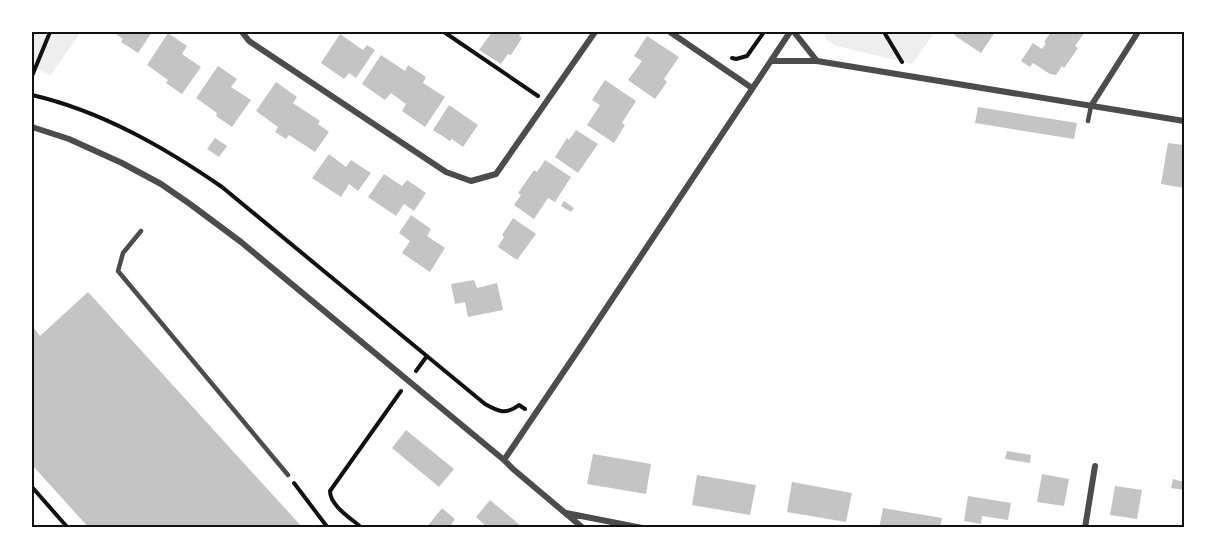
<svg xmlns="http://www.w3.org/2000/svg" width="1216" height="559" viewBox="0 0 1216 559" font-family="'IBM Plex Serif',serif">
  <style>
    .green { fill: #eee }
    .building { fill: #c4c4c4 }
    .lines { fill: none; stroke-linecap: round; stroke-linejoin: round }
    .path { stroke: #111; stroke-width: 4 }
    .service { stroke: #4c4c4c; stroke-width: 4.5 }
    .minor { stroke: #4c4c4c; stroke-width: 6 }
    .neatline { fill: none; stroke: #111; stroke-width: 2 }
  </style>
  <rect width="100%" height="100%" fill="#fff"/>
  <path class="green" d="M32 32H81L51 75 32 67Z
    M823 32H935L912 64 837 46 827 40Z"/>
  <path class="building" d="M113 32H152L138 53 121 42 123 39Z
    M492 32H522L519 36 522 38 511 55 508 54 501 64 479 50Z
    M957 32H995L981 53 954 35Z
    M1051 32H1085L1075 46 1078 48 1064 68 1062 66 1056 75 1050 74 1033 63 1030 67 1021 61 1033 43 1042 49 1046 43 1044 42Z
    M168 33 187 46 182 54 201 67 182 94 166 83 168 80 147 65Z
    M340 34 363 50 367 45 375 50 356 78 349 73 344 79 321 63Z
    M647 36 679 57 664 79 667 82 655 99 628 80 642 61 634 56Z
    M381 55 405 71 408 65 426 77 423 83 445 97 425 127 402 111 406 104 391 93 385 100 362 84Z
    M218 66 237 79 231 87 251 100 232 127 216 116 217 113 196 98Z
    M605 80 636 101 622 123 625 125 614 143 587 125 600 105 592 100Z
    M276 82 297 97 293 103 320 121 318 124 329 132 315 152 289 135 286 139 283 137 275 132 278 127 256 111Z
    M449 105 478 125 463 147 452 139 450 141 433 130Z
    M978 107 1077 123 1074 139 975 123Z
    M576 130 598 144 578 173 555 157 567 138 569 140Z
    M215 138 227 146 219 157 207 149Z
    M1168 143 1184 145V188L1161 184Z
    M329 154 346 167 351 160 371 173 358 191 349 184 341 197 312 178Z
    M545 160 571 177 555 202 548 198 534 219 514 205 521 195 518 193 534 170 537 172Z
    M384 174 402 186 407 180 426 193 414 211 404 204 396 216 368 197Z
    M564 201 574 208 571 212 561 206Z
    M411 215 431 229 427 236 445 248 430 272 402 253 410 241 399 233Z
    M513 218 536 234 517 260 498 247 504 237 502 235Z
    M474 280 477 288 497 283 503 310 468 317 465 302 455 304 451 284Z
    M88 292 303 528H89L52 487 32 465V328L33 327 40 336Z
    M406 430 454 469 439 487 392 448Z
    M1007 451 1031 455 1030 463 1005 459Z
    M593 454 651 464 646 494 587 484Z
    M1042 474 1069 479 1064 506 1037 502Z
    M697 475 756 485 750 515 692 505Z
    M1173 479 1184 482V490L1171 488Z
    M792 482 852 493 846 522 787 512Z
    M1115 486 1142 490 1137 519 1110 515Z
    M968 496 1011 503 1008 520 982 516 981 524 964 521Z
    M490 500 514 520 523 528H488L476 517Z
    M442 508 455 519 449 528H426Z
    M883 508 942 518 940 528H879Z"/>
  <g class="lines">
    <path class="path" d="M444 32 538 96
      M884 32 902 62
      M732 58 736 59 747 56 764 32
      M32 76 50 32
      M32 95C101 111 164 147 222 187L485 404C499 412 506 415 519 405L525 409
      M416 371 427 356
      M294 483 328 528
      M32 487 68 528
      M362 528C352 519 330 506 330 491L401 391"/>
    <path class="service" d="M1088 121 1091 106
      M141 231 123 253 118 271 288 475"/>
    <path class="minor" d="M242 32 249 41 446 172 471 181 496 174 595 32
      M670 32 752 88
      M794 32 817 61
      M771 61H817L1184 121
      M1091 106 1138 32
      M32 127 69 139 122 163 161 184 190 204 241 242 504 460 513 469 583 528
      M504 460 575 355 790 32
      M566 513 642 528
      M1085 528 1095 466"/>
  </g>
  <rect width="1216" height="559" fill="none" stroke="#ffffff" stroke-width="66"/>
  <rect x="33" y="33" width="1150" height="493" class="neatline"/>
</svg>
